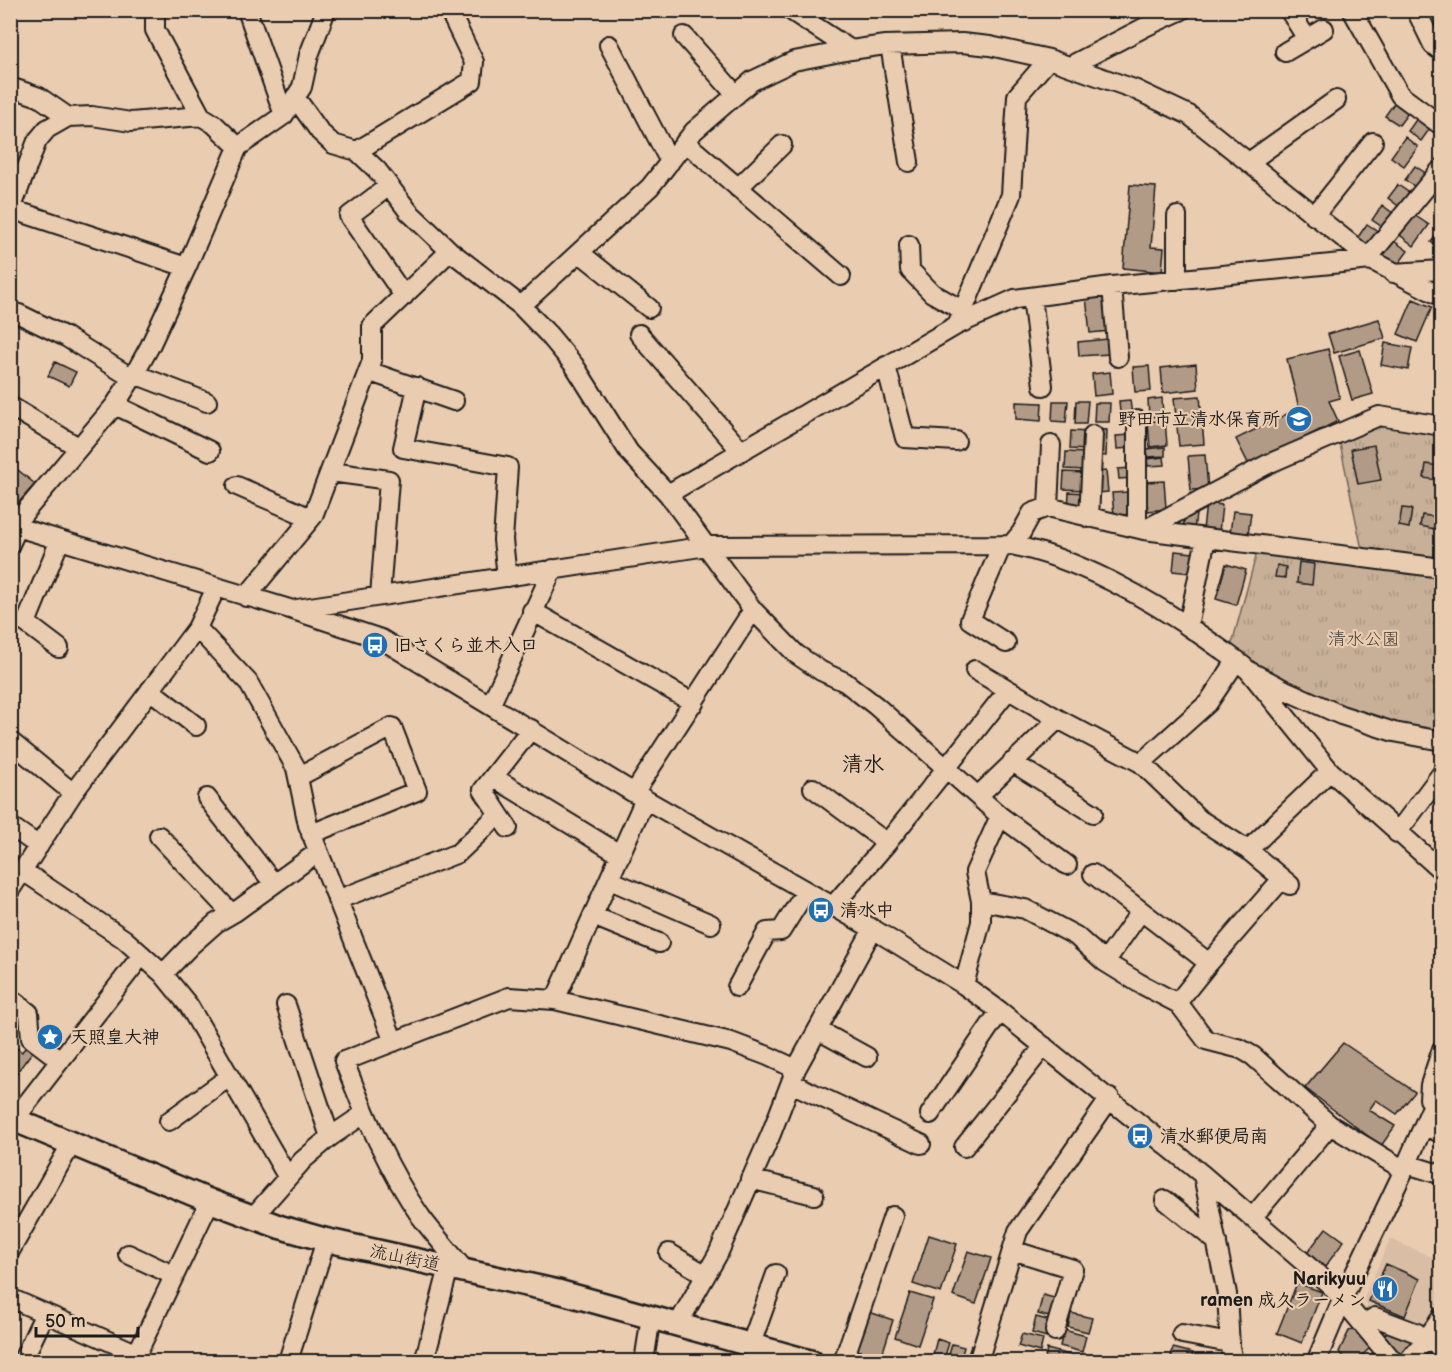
<svg xmlns="http://www.w3.org/2000/svg" width="1452" height="1372" viewBox="0 0 1452 1372" font-family="'Balsamiq Sans','Klee One',sans-serif">
  <style>
    .built { fill: #d9bda4 }
    .grass { fill: url(#grass-tufts); stroke: #72665a; stroke-width: 1.5 }
    .building { fill: #b19b87; stroke: #1c1c1c; stroke-width: 1.5 }
    .lines { fill: none; stroke-linecap: round; stroke-linejoin: round }
    .minor-casing { stroke: #1c1c1c; stroke-width: 22 }
    .major-casing { stroke: #1c1c1c; stroke-width: 27 }
    .minor { stroke: #eaccb0; stroke-width: 18 }
    .major { stroke: #eaccb0; stroke-width: 22 }
    .labels { text-anchor: middle; dominant-baseline: central; stroke-width: 4.5; stroke-linejoin: round; paint-order: stroke }
    .poi-label { font-size: 18px; font-weight: bold; fill: #1c1c1c; stroke: #eaccb0; text-anchor: start }
    .park-label { font-size: 18px; fill: #47413b; stroke: #eaccb0 }
    .street-label { font-size: 18px; fill: #1c1c1c; stroke: #eaccb0 }
    .quarter-label { font-size: 21px; font-weight: bold; fill: #1c1c1c; stroke: #eaccb0 }
  </style>
  <defs>
    <pattern id="grass-tufts" width="24" height="20" patternUnits="userSpaceOnUse" patternTransform="scale(1.5)"><rect width="24" height="20" fill="#c8b098"/><path d="M3 7l-1-3M5 7V3M7 7l1-3M15 17l-1-3M17 17v-4M19 17l1-3" fill="none" stroke="#ab9782"/></pattern>
  </defs>
  <rect width="100%" height="100%" fill="#eaccb0"/>
  <filter id="ink" filterUnits="userSpaceOnUse"><feTurbulence type="fractalNoise" baseFrequency=".0167" numOctaves="2"/><feDisplacementMap in="SourceGraphic" scale="12" xChannelSelector="R" yChannelSelector="G"/><feConvolveMatrix kernelMatrix="1 2 1 2 8 2 1 2 1" color-interpolation-filters="sRGB"/></filter>
  <g filter="url(#ink)">
    <path class="built" d="M1390 1239 1441 1261V1309L1427 1329 1369 1311 1364 1298Z"/>
    <path class="grass" d="M1382 421 1441 430V739L1321 703 1230 651 1257 552 1365 564 1339 439Z"/>
    <path class="building" d="M1397 99 1411 109 1399 125 1385 116Z
      M1418 117 1431 127 1421 141 1408 131Z
      M1405 137 1418 147 1404 166 1391 157Z
      M1415 166 1427 174 1417 188 1405 180Z
      M1130 185 1156 187 1151 247 1164 248 1162 272 1123 268Z
      M1398 185 1411 194 1401 208 1388 198Z
      M1382 205 1394 214 1384 228 1372 220Z
      M1414 215 1429 225 1414 246 1400 235Z
      M1367 224 1379 232 1368 248 1356 240Z
      M1442 227V250L1431 242Z
      M1394 241 1408 251 1397 266 1383 256Z
      M1106 295 1110 331 1090 333 1086 297Z
      M1413 299 1432 307 1417 342 1398 334Z
      M1379 319 1385 338 1334 353 1328 334Z
      M1108 339 1109 354 1079 356 1078 342Z
      M1385 343 1412 348 1408 370 1381 365Z
      M1328 349 1340 398 1329 401 1338 421 1249 465 1236 439 1299 408 1287 359Z
      M1360 350 1373 394 1352 400 1339 356Z
      M55 362 76 372 69 386 48 376Z
      M1196 364 1198 389 1163 393 1161 368Z
      M1149 366 1151 391 1135 392 1133 367Z
      M1110 372 1112 394 1094 396 1092 374Z
      M1200 396 1204 444 1179 446 1174 398Z
      M1162 398 1163 416 1149 417 1148 400Z
      M1130 400 1133 423 1121 424 1119 401Z
      M1053 401H1068L1066 422 1052 421Z
      M1076 401H1088L1086 424H1075Z
      M1016 402 1042 403 1041 421 1016 419Z
      M1095 403H1110L1109 422H1094Z
      M1165 420 1167 445 1150 447 1148 422Z
      M1095 429 1107 430 1106 456 1094 455Z
      M1071 431 1089 432 1088 450 1070 449Z
      M1131 435 1132 448 1117 449 1116 436Z
      M1374 445 1381 480 1358 484 1351 449Z
      M1165 447V456L1148 457 1147 449Z
      M1066 452 1086 453 1085 470 1065 469Z
      M1205 455 1208 489 1191 490 1188 456Z
      M1164 457 1165 465 1148 466 1147 459Z
      M1426 464 1439 466 1436 480 1424 478Z
      M1132 468 1133 478 1119 479 1118 469Z
      M18 470 35 484 13 509 10 507V479Z
      M1106 471 1108 492 1098 493 1096 472Z
      M1064 472 1086 473 1085 490 1063 489Z
      M1164 481 1166 509 1148 511 1145 482Z
      M1069 492 1085 493V511L1068 510Z
      M1129 492 1131 514 1114 516 1112 493Z
      M1206 503 1222 505 1219 532 1203 530Z
      M1402 508 1412 509 1409 528 1399 526Z
      M1233 511 1251 513 1248 535 1230 533Z
      M1185 513 1196 514 1194 530 1183 529Z
      M1422 515 1437 517 1435 529 1420 526Z
      M1175 551 1193 553 1190 573 1173 571Z
      M1299 562 1314 564 1312 585 1297 583Z
      M1226 564 1246 570 1236 605 1216 599Z
      M1277 565 1286 567 1285 578 1275 577Z
      M29 1042 36 1047 12 1079 10 1078V1053L13 1054 17 1048 22 1052Z
      M1343 1043 1415 1092 1397 1114 1376 1100 1369 1110 1395 1126 1381 1146 1305 1088Z
      M1326 1228 1344 1241 1325 1267 1307 1253Z
      M929 1235 957 1244 941 1293 913 1284Z
      M968 1251 991 1258 976 1304 953 1296Z
      M1386 1264 1420 1279 1405 1316 1369 1301Z
      M1297 1283 1322 1292 1302 1343 1277 1333Z
      M910 1293 933 1300 918 1345 895 1337Z
      M1043 1295 1058 1299 1053 1318 1038 1314Z
      M869 1312 893 1320 881 1358 857 1350Z
      M1071 1313 1092 1318 1088 1332 1068 1327Z
      M1036 1317 1051 1321 1047 1337 1032 1333Z
      M1358 1329 1372 1346 1355 1362H1347L1339 1352 1349 1331Z
      M1391 1329 1410 1337 1415 1346 1402 1361 1383 1336Z
      M1064 1330 1086 1336 1082 1352 1060 1346Z
      M1022 1334 1043 1339 1040 1352 1018 1346Z
      M937 1339 949 1343 943 1362H931Z
      M952 1344 964 1347 960 1362H947Z
      M971 1345 976 1346 972 1362H966Z
      M1173 1348 1193 1353 1191 1362H1170Z
      M1047 1349 1081 1358 1080 1362H1044Z
      M1375 1351 1384 1362H1361Z
      M1097 1354 1111 1358 1110 1362H1095Z"/>
    <g class="lines">
      <defs>
        <path id="minor" d="M155 10V30L201 116
          M247 10 284 115
          M790 10 851 50
          M1289 10 1307 39
          M1352 10 1400 95 1442 126
          M1416 10 1433 45 1442 52
          M684 36 736 95
          M609 45 670 162
          M890 45 909 162
          M1285 52 1324 29
          M1070 66 1147 26 1182 10
          M10 87 39 97 68 117
          M295 97 320 132 333 144 357 151 377 170 409 212 450 251 521 306 549 335 574 365 629 452 668 494 753 610 796 654 821 671 845 682 876 706 1000 816 1067 865
          M685 142 841 276
          M357 151 472 81 474 62 449 10
          M1249 162 1336 100
          M389 186 349 216 404 296
          M738 188 782 145
          M11 209 186 267
          M10 212 37 141 47 129 68 117 92 116 131 122 201 116 214 124 238 147
          M1314 216 1373 142
          M909 245 910 270 932 293 964 311
          M580 253 649 308
          M1368 258 1442 168
          M1393 273 1442 270
          M1177 280V216
          M1112 286 1118 357
          M1032 297 1043 386
          M521 306 650 187 694 131 752 81 794 61 851 50 885 45 962 43 990 46 1049 59 1134 89 1189 115 1371 260 1442 297
          M10 312 19 314 66 337 124 373 145 378 207 402
          M957 325 1011 195 1017 96 1049 59
          M639 334 741 451
          M886 366 905 438 956 441
          M368 371 454 401
          M417 387 403 448 508 467 503 540 507 577
          M115 405 210 451
          M10 406 78 447
          M331 472 389 480 380 596
          M237 486 311 518
          M668 494 957 325 1015 299 1112 286 1371 260
          M1048 507 1051 445
          M1089 518 1093 435
          M10 525 293 610 381 639 634 793 873 929 964 985 1000 1011 1203 1175 1330 1285 1394 1362
          M13 526 115 405 134 375 150 346 188 264 238 147 284 115 302 87 309 55 326 10
          M1137 528V420
          M1144 530 1268 464 1379 416 1442 426
          M10 544 18 527
          M1002 545 970 620 1006 643
          M1011 545 1021 533 1032 513 1048 507 1144 530 1442 568
          M246 597 313 516 372 361V326L450 251
          M297 609 707 546 1011 545C1077 558 1150 599 1205 638 1220 649 1235 658 1249 671L1330 771 1442 871
          M532 611 694 703
          M1188 626 1206 538
          M197 628 248 682 296 768 308 825 394 1042
          M59 648 26 623 60 540
          M975 670 1058 719 1141 763 1199 819 1248 850 1330 771
          M1253 673 1285 690 1341 715 1394 732 1442 741
          M150 690 196 726
          M491 704 553 569
          M10 741 73 793
          M1012 762 1093 813
          M1141 763 1208 703 1237 660
          M298 777 392 727 417 791 311 834
          M493 777 621 855
          M813 788 887 843
          M634 793 753 610
          M978 796 1058 719
          M207 798 274 884
          M10 826 39 846
          M508 828 483 790 531 729
          M1397 833 1442 773
          M159 836 232 914
          M1248 850 1290 885
          M23 871 124 939 163 974 189 1006 287 1176
          M1093 874 1209 963 1282 879
          M610 880 711 924
          M10 890 73 793 197 628 216 588
          M337 900 458 853 499 814
          M981 901 1025 909 1076 936 1105 962 1139 983 1179 1004 1206 1040 1241 1049 1253 1056 1330 1125 1404 1170
          M833 906 887 843 1008 690
          M593 916 659 943
          M1105 962 1141 911
          M163 974 190 946 216 923 235 912 318 852
          M964 985 981 922V901L975 872 1000 816
          M737 987 767 932 781 931 806 891
          M10 998 29 1013 31 1038 60 1060
          M555 1000 645 799
          M1177 1003 1209 963
          M286 1005 330 1137
          M818 1030 867 1057
          M791 1083 921 1144
          M1429 1099 1430 1085 1442 1049
          M930 1114 1000 1011
          M14 1120 142 955
          M169 1121 229 1077
          M1424 1125 1442 1134
          M964 1147 1044 1046
          M1407 1164 1442 1175
          M1203 1175 1227 1294 1230 1347 1233 1362
          M750 1179 814 1195
          M1165 1200 1217 1242
          M253 1217 303 1160 330 1137 364 1114
          M1252 1218 1330 1125
          M1012 1250 1073 1269 1055 1331
          M10 1251 72 1143
          M669 1253 706 1275
          M128 1254 173 1275
          M465 1271C451 1253 435 1236 421 1217 388 1170 365 1115 344 1061L509 997 555 1000 731 1042 768 1056 796 1069
          M10 1298 136 1353
          M678 1324 718 1254 771 1134 796 1069 873 929
          M1363 1324 1375 1317 1417 1333 1442 1349
          M1182 1334 1230 1343
          M751 1344 776 1274
          M288 1361 326 1240
          M22 1362 45 1313
          M133 1362 210 1201
          M424 1362 449 1267
          M644 1362 651 1316
          M843 1362 893 1216
          M978 1362 1018 1231 1110 1098
          M1316 1362 1342 1300 1404 1170 1442 1084
          M1407 1362 1427 1338 1442 1317"/>
        <path id="major" d="M10 1118 210 1201 280 1227 326 1240 560 1292 812 1362"/>
      </defs>
      <use href="#minor" class="minor-casing"/>
      <use href="#major" class="major-casing"/>
      <use href="#minor" class="minor"/>
      <use href="#major" class="major"/>
    </g>
  </g>
  <defs>
    <symbol id="school-disc" viewBox="-11 -11 22 22"><circle r="9.5" fill="#1f6fb2" stroke="#eaccb0"/><path d="M0-5L7-2L0 1L-7-2ZM-4 1L0 2.5L4 1V4Q0 6-4 4Z" fill="#fff"/></symbol>
    <symbol id="bus-disc" viewBox="-11 -11 22 22"><circle r="9.5" fill="#1f6fb2" stroke="#eaccb0"/><path d="M-5-6H5V4H4V6H2V4H-2V6H-4V4H-5ZM-3.5-4V0h7V-4ZM-3.5 1.2v1.5H-2V1.2ZM2 1.2v1.5H3.5V1.2Z" fill="#fff"/></symbol>
    <symbol id="sight-disc" viewBox="-11 -11 22 22"><circle r="9.5" fill="#1f6fb2" stroke="#eaccb0"/><path d="M0-6L1.8-2.2L6-1.7L2.9 1.2L3.7 5.4L0 3.3L-3.7 5.4L-2.9 1.2L-6-1.7L-1.8-2.2Z" fill="#fff"/></symbol>
    <symbol id="restaurant-disc" viewBox="-11 -11 22 22"><circle r="9.5" fill="#1f6fb2" stroke="#eaccb0"/><path d="M-5-6h1v4h1v-4h1v4h1v-4h1v5L-1.5 .5V6h-2V.5L-5-1ZM5-6V6H3V1.5H1.5Q1.5-4 5-6Z" fill="#fff"/></symbol>
  </defs>
  <g fill-rule="evenodd">
    <use href="#school-disc" x="1284" y="404" width="30" height="30"/>
    <use href="#bus-disc" x="360" y="630" width="30" height="30"/>
    <use href="#bus-disc" x="806" y="895" width="30" height="30"/>
    <use href="#sight-disc" x="35" y="1022" width="30" height="30"/>
    <use href="#bus-disc" x="1125" y="1121" width="30" height="30"/>
    <use href="#restaurant-disc" x="1370" y="1274" width="30" height="30"/>
  </g>
  <g class="labels">
    <g class="poi-label">
      <text x="1280" y="419" text-anchor="end">野田市立清水保育所</text>
      <text x="394" y="645">旧さくら並木入口</text>
      <text x="840" y="910">清水中</text>
      <text x="70" y="1037">天照皇大神</text>
      <text x="1160" y="1136">清水郵便局南</text>
      <text x="1366" y="1279" text-anchor="end">Narikyuu<tspan x="1366" dy="21">ramen 成久ラーメン</tspan></text>
    </g>
    <g class="park-label">
      <text x="1364" y="639">清水公園</text>
    </g>
    <g class="street-label">
      <text transform="translate(405 1258) rotate(12)">流山街道</text>
    </g>
    <g class="quarter-label">
      <text x="863" y="764">清水</text>
    </g>
  </g>
  <rect width="1452" height="1372" fill="none" stroke="#eaccb0" stroke-width="36"/>
  <rect x="18" y="18" width="1416" height="1336" fill="none" stroke="#1c1c1c" stroke-width="2" filter="url(#ink)"/>
  <path d="M36 1327v9h102v-9" fill="none" stroke="#1c1c1c" stroke-width="3"/>
  <text x="45" y="1327" font-size="18" fill="#1c1c1c" stroke="#eaccb0" stroke-width="4.5" paint-order="stroke">50 m</text>
</svg>
